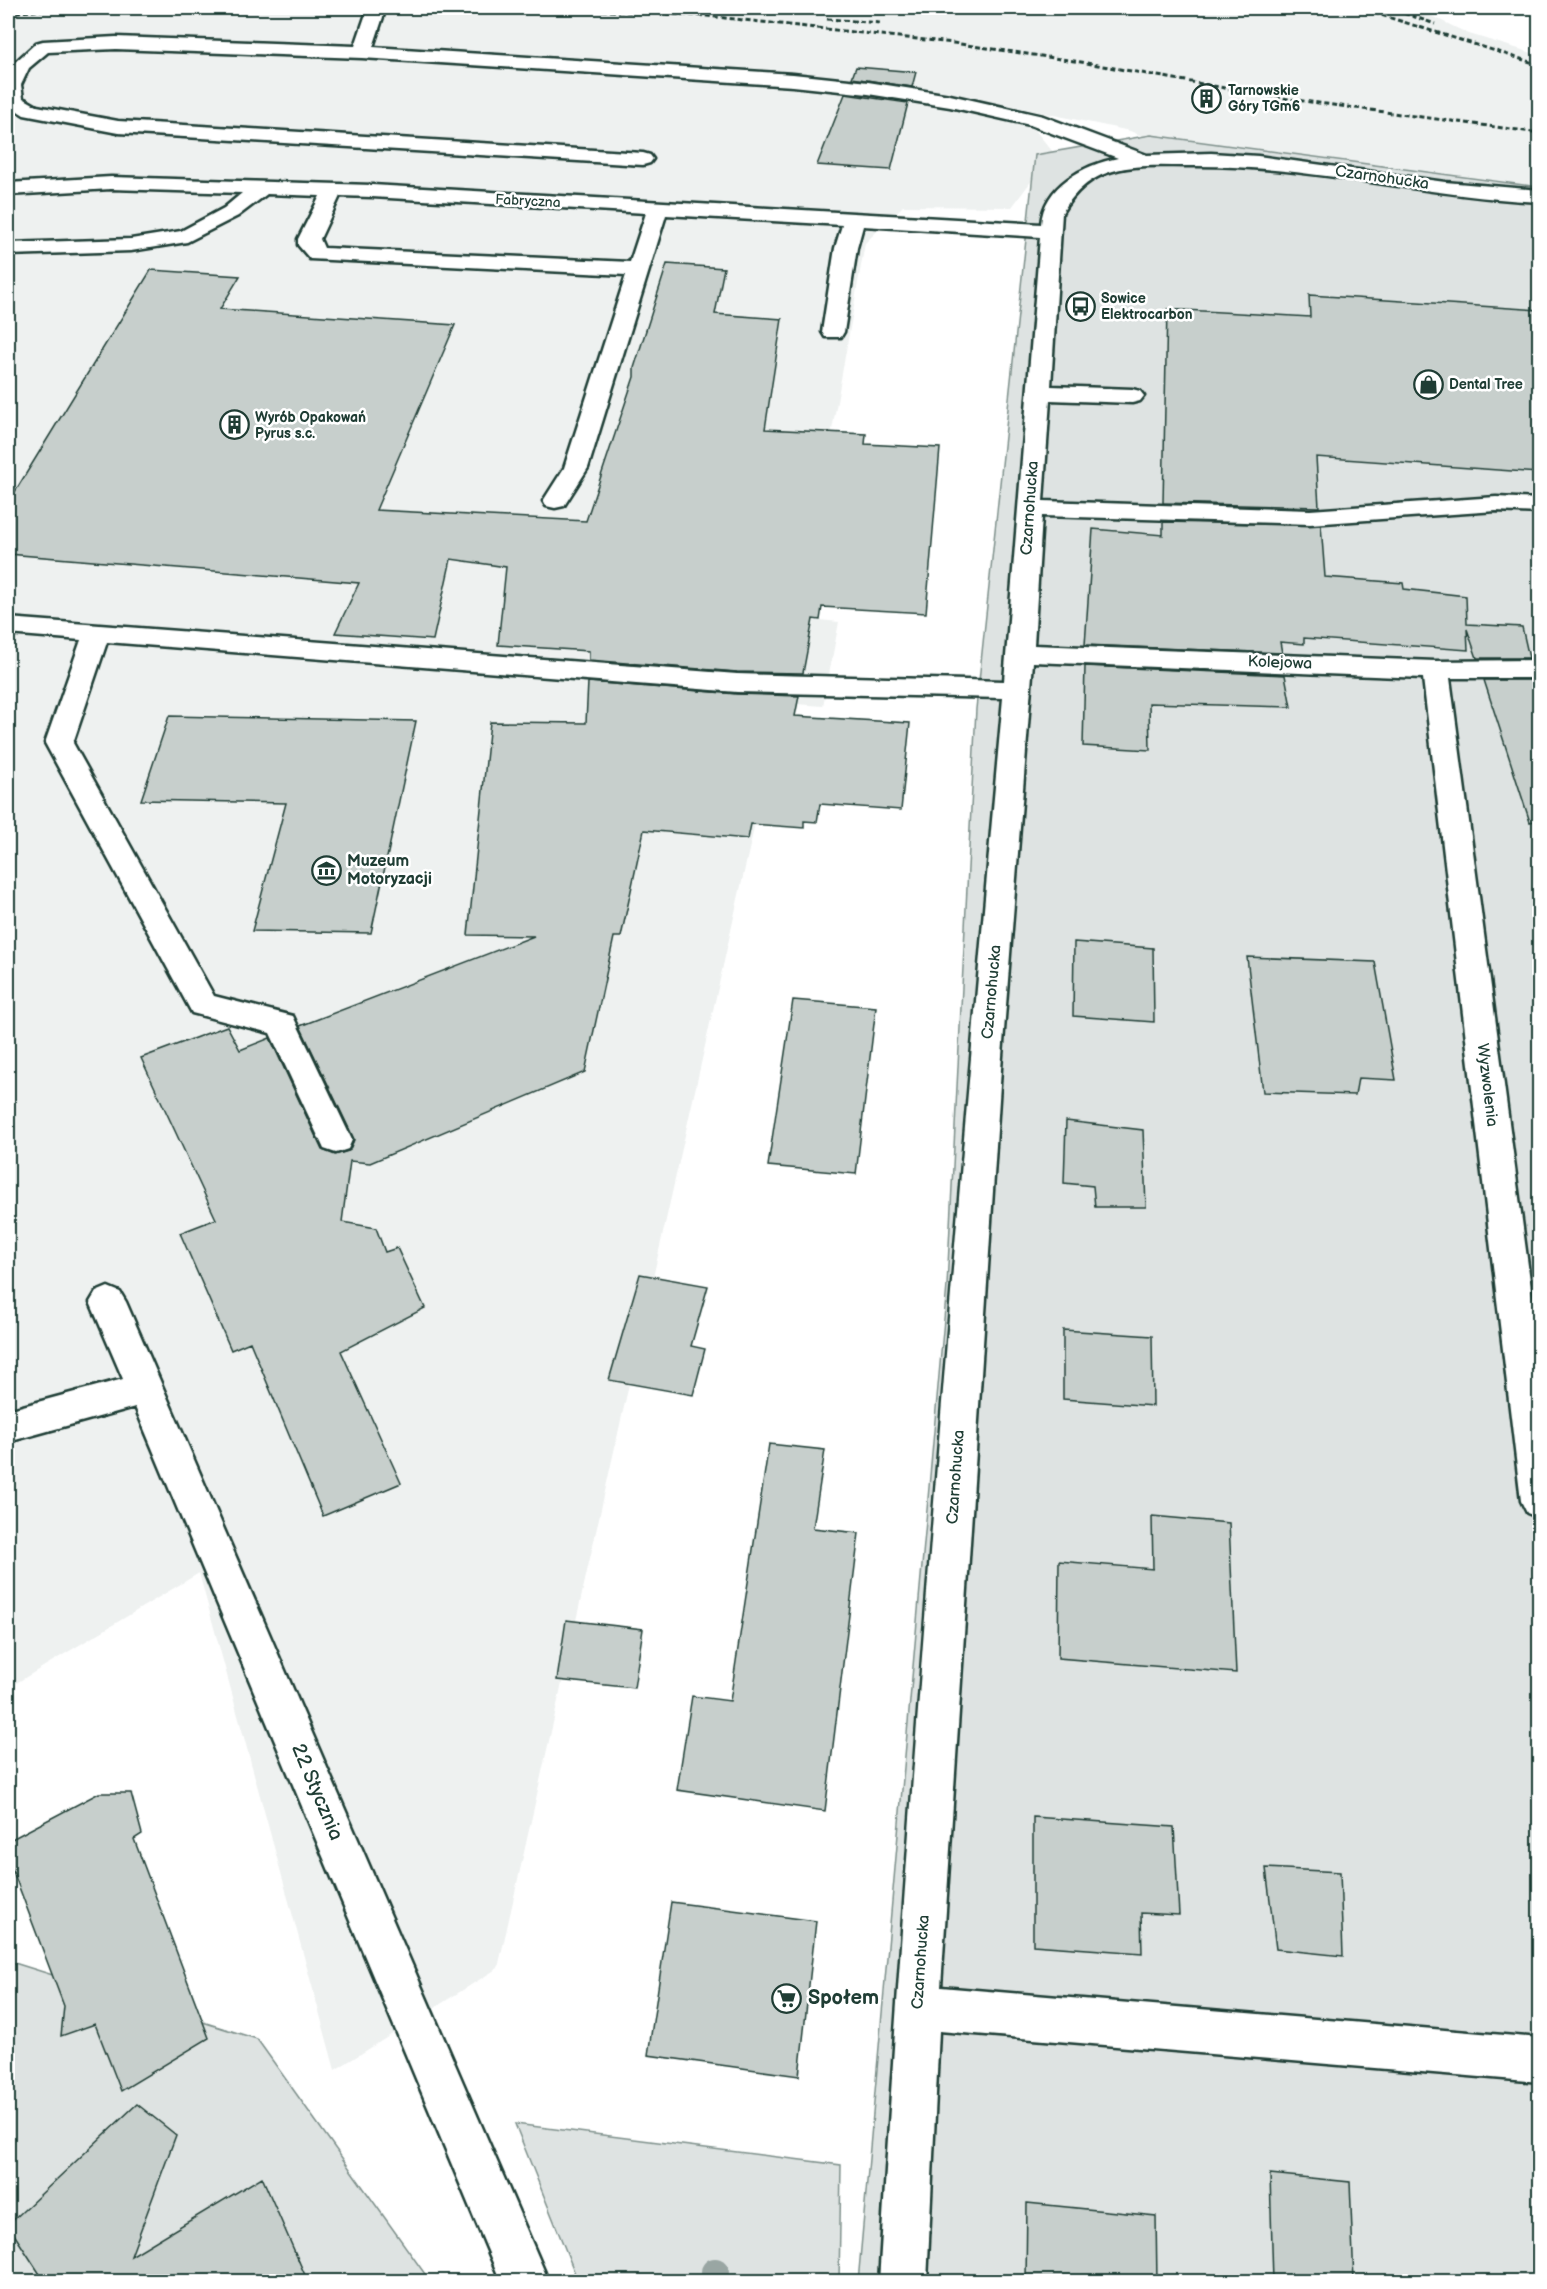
<svg xmlns="http://www.w3.org/2000/svg" width="1547" height="2289" viewBox="0 0 1547 2289" font-family="'Balsamiq Sans',sans-serif">
  <style>
    .built { fill: #eef1f0 }
    .green { fill: #dee3e2; stroke: #7e908b; stroke-width: 1.5 }
    .building { fill: #c7cfcc; stroke: #1f3d34; stroke-width: 1.5 }
    .lines { fill: none; stroke-linecap: round; stroke-linejoin: round }
    .minor-casing { stroke: #1f3d34; stroke-width: 5 }
    .minor { fill: #fff; fill-rule: evenodd }
    .rail { stroke: #1f3d34; stroke-width: 3; stroke-dasharray: 5 3; stroke-linecap: butt }
    .tree { fill: #99a6a3 }
    .labels { text-anchor: middle; dominant-baseline: central; stroke-width: 5; stroke-linejoin: round; paint-order: stroke }
    .far-poi-label { font-size: 14px; font-weight: bold; fill: #1f3d34; stroke: #fff; text-anchor: start }
    .far-street-label { font-size: 14px; fill: #1f3d34; stroke: #fff }
    .street-label { font-size: 16px; fill: #1f3d34; stroke: #fff }
    .poi-label { font-size: 16px; font-weight: bold; fill: #1f3d34; stroke: #fff; text-anchor: start }
    .near-street-label { font-size: 20px; fill: #1f3d34; stroke: #fff }
    .near-poi-label { font-size: 20px; font-weight: bold; fill: #1f3d34; stroke: #fff; text-anchor: start }
  </style>
  <rect width="100%" height="100%" fill="#fff"/>
  <filter id="ink" filterUnits="userSpaceOnUse"><feTurbulence type="fractalNoise" baseFrequency=".0167" numOctaves="2"/><feDisplacementMap in="SourceGraphic" scale="12" xChannelSelector="R" yChannelSelector="G"/><feConvolveMatrix kernelMatrix="1 2 1 2 8 2 1 2 1" color-interpolation-filters="sRGB"/></filter>
  <g filter="url(#ink)">
    <path class="built" d="M8 8H1415L1469 34 1539 55V665L1161 144 1130 131 1016 107 1053 152 1012 207 903 206 865 243 819 504 823 601 820 620 839 622 823 706 782 703 498 1968 335 2070 199 1573 8 1688Z"/>
    <path class="green" d="M1151 135 1539 187V2281L858 2282 947 1286 976 709 1035 155Z
      M8 1961 257 2039 430 2281H8Z
      M515 2124 841 2165 839 2281H578Z"/>
    <path class="building" d="M856 67 916 72 912 87 852 78Z
      M845 94 908 103 891 170 817 165Z
      M667 264 724 268 715 314 782 319 765 429 866 434 865 444 940 448 926 613 822 607 820 620 813 619 803 673 737 672 589 660V651L498 645 506 567 451 559 433 640 335 633 359 583 8 554V503L151 270 240 276 220 309 455 325 376 510 586 521 634 377V368Z
      M1309 295 1539 310V473L1316 457 1319 507 1163 503 1167 309 1310 317Z
      M1163 522 1321 525 1325 577 1403 583 1404 589 1466 596 1467 624 1522 627 1529 658H1477L1467 629 1468 650 1304 638V644L1280 642 1282 653 1085 645 1093 529 1163 535Z
      M1085 666 1285 675 1291 707 1149 703 1150 750 1083 746Z
      M1484 680H1534L1539 707V820L1530 822Z
      M588 682 737 694 799 696 795 716 910 723 901 810 820 804 817 822 804 821V828L751 824 748 839 644 830 621 937H614L585 1072 370 1163 350 1161 342 1222 376 1228 385 1252 397 1248 425 1308 341 1351 401 1483 323 1516 250 1342 231 1350 180 1233 216 1219 141 1058 227 1026 240 1050 270 1038 322 1150 335 1155 349 1151 354 1139 300 1026 534 936 468 935 490 722 586 723Z
      M169 716 416 721 371 933 252 931 286 803 141 800Z
      M1074 942 1153 948 1154 1022 1073 1016Z
      M1247 957 1375 962 1396 1080 1358 1078 1355 1095 1263 1092Z
      M793 1000 876 1007 856 1174 768 1166Z
      M1066 1121 1143 1130 1146 1207H1095L1093 1186 1064 1183Z
      M640 1274 708 1286 691 1346 705 1349 693 1395 609 1380Z
      M1063 1330 1152 1336 1153 1406 1063 1399Z
      M769 1444 825 1450 813 1528 859 1533 825 1811 677 1790 692 1696 730 1701Z
      M1152 1516 1229 1523 1236 1673 1058 1658 1059 1561 1153 1569Z
      M566 1620 643 1629 634 1688 557 1680Z
      M99 1793H131L142 1834 134 1839 209 2038 121 2091 95 2024 61 2036 64 2006 8 1858V1841Z
      M1033 1817 1174 1827 1179 1915 1141 1913 1142 1953 1033 1945Z
      M1266 1868 1340 1872 1343 1956 1276 1949Z
      M671 1902 816 1921 799 2076 648 2055Z
      M137 2104 176 2135 131 2256 262 2177 308 2282H45L8 2225Z
      M1270 2174 1350 2182 1354 2282H1273Z
      M1027 2203 1156 2216 1157 2282H1026Z"/>
    <g class="lines">
      <defs>
        <path id="minor" d="M368 8H386L373 47 793 74 868 82 950 95 1043 116 1147 155 1211 153 1258 156 1445 182 1540 190V202C1421 196 1305 164 1186 166 1162 166 1136 164 1113 171 1090 177 1074 192 1062 213L1051 386 1132 389 1140 391 1144 396 1140 401 1132 403 1050 400 1043 501 1310 510 1496 497 1540 499V513L1496 511 1310 524 1042 516 1034 645 1435 661 1540 660V678H1450L1540 1356V1518L1527 1513 1521 1501 1423 678 1033 662 1001 1069 941 1987 1540 2038V2082L939 2031 927 2282H879C911 1753 955 1225 1003 698L737 692 107 642 73 743 214 996 293 1016 352 1140 348 1149 336 1153 324 1149 270 1033 192 1013 45 743 81 640 8 634V618L737 674 1004 681 1040 237 863 226 857 248 844 332 841 337H825L822 332 835 248 842 225 666 215 588 468 564 506 555 508 546 506 543 501 564 468 626 275 310 259 298 245V239L320 196 267 194 238 216 187 242 131 251 8 255V243L131 239 181 231 224 208 242 193 111 189 8 195V183L111 177 372 185 1041 224C1044 185 1084 165 1118 158L1030 125 950 107 868 94 793 86 362 58 116 49 48 52 29 68 21 85 23 98 37 106 118 121 643 153 650 155 653 159 650 163 643 165 118 133 24 115 8 105V73L12 65 36 43 43 41 116 37 355 46ZM340 196 372 197 646 213 630 262 324 248 320 239Z
          M108 1287 120 1292 126 1302 549 2282H501L135 1407 8 1442V1410L123 1379 90 1302 96 1292Z"/>
      </defs>
      <use href="#minor" class="minor-casing"/>
      <use href="#minor" class="minor"/>
      <path class="rail" d="M562 8 707 16 953 43 1081 62 1274 97 1540 133
        M1359 8 1540 65
        M1389 8 1435 24
        M8 13 65 8
        M827 19 881 23"/>
    </g>
    <circle class="tree" cx="715" cy="2272" r="14"/>
  </g>
  <defs>
    <symbol id="building-ring" viewBox="-11 -11 22 22"><circle r="9.5" fill="#fff" stroke="#1f3d34" stroke-width="1.5"/><path d="M-4-6H4V6H1V3H-1V6H-4ZM-2.5-4.3h1.7v1.8h-1.7ZM.8-4.3h1.7v1.8H.8ZM-2.5-1h1.7V.8h-1.7ZM.8-1h1.7V.8H.8Z" fill="#1f3d34"/></symbol>
    <symbol id="bus-ring" viewBox="-11 -11 22 22"><circle r="9.5" fill="#fff" stroke="#1f3d34" stroke-width="1.5"/><path d="M-5-6H5V4H4V6H2V4H-2V6H-4V4H-5ZM-3.5-4V0h7V-4ZM-3.5 1.2v1.5H-2V1.2ZM2 1.2v1.5H3.5V1.2Z" fill="#1f3d34"/></symbol>
    <symbol id="shop-ring" viewBox="-11 -11 22 22"><circle r="9.5" fill="#fff" stroke="#1f3d34" stroke-width="1.5"/><path d="M-5-2.5h2.3a2.7 3.5 0 0 1 5.4 0H5L5.5 6h-11ZM-1.5-2.5h3a1.5 2.3 0 0 0-3 0Z" fill="#1f3d34"/></symbol>
    <symbol id="museum-ring" viewBox="-11 -11 22 22"><circle r="9.5" fill="#fff" stroke="#1f3d34" stroke-width="1.5"/><path d="M0-6L6-3V-2H-6V-3ZM-5-1h2V3h-2ZM-1-1h2V3h-2ZM3-1h2V3H3ZM-6 4H6V6H-6Z" fill="#1f3d34"/></symbol>
    <symbol id="supermarket-ring" viewBox="-11 -11 22 22"><circle r="9.5" fill="#fff" stroke="#1f3d34" stroke-width="1.5"/><path d="M-6-5.5h2.5l.6 2H6L4.5 2H-2.5L-4.4-4H-6ZM-1.5 3.2a1.3 1.3 0 1 0 .1 0ZM3 3.2a1.3 1.3 0 1 0 .1 0Z" fill="#1f3d34"/></symbol>
  </defs>
  <g fill-rule="evenodd">
    <use href="#building-ring" x="1190" y="82" width="33" height="33"/>
    <use href="#bus-ring" x="1064" y="290" width="33" height="33"/>
    <use href="#shop-ring" x="1412" y="368" width="33" height="33"/>
    <use href="#building-ring" x="218" y="408" width="33" height="33"/>
    <use href="#museum-ring" x="310" y="854" width="33" height="33"/>
    <use href="#supermarket-ring" x="770" y="1982" width="33" height="33"/>
  </g>
  <g class="labels">
    <g class="far-poi-label">
      <text x="1228" y="90">Tarnowskie<tspan x="1228" dy="16">Góry TGm6</tspan></text>
      <text x="1101" y="298">Sowice<tspan x="1101" dy="16">Elektrocarbon</tspan></text>
      <text x="1449" y="384">Dental Tree</text>
      <text x="255" y="417">Wyrób Opakowań<tspan x="255" dy="16">Pyrus s.c.</tspan></text>
    </g>
    <g class="far-street-label">
      <text transform="translate(528 201) rotate(3)">Fabryczna</text>
    </g>
    <g class="street-label">
      <text transform="translate(1382 178) rotate(8)">Czarnohucka</text>
      <text transform="translate(1030 508) rotate(-86)">Czarnohucka</text>
      <text transform="translate(1280 663) rotate(2)">Kolejowa</text>
      <text transform="translate(992 992) rotate(-85)">Czarnohucka</text>
      <text transform="translate(1487 1085) rotate(83)">Wyzwolenia</text>
      <text transform="translate(956 1477) rotate(-86)">Czarnohucka</text>
      <text transform="translate(921 1962) rotate(-86)">Czarnohucka</text>
    </g>
    <g class="poi-label">
      <text x="347" y="861">Muzeum<tspan x="347" dy="18">Motoryzacji</tspan></text>
    </g>
    <g class="near-street-label">
      <text transform="translate(317 1792) rotate(67)">22 Stycznia</text>
    </g>
    <g class="near-poi-label">
      <text x="808" y="1998">Społem</text>
    </g>
  </g>
  <rect width="1547" height="2289" fill="none" stroke="#fff" stroke-width="30"/>
  <rect x="15" y="15" width="1517" height="2259" fill="none" stroke="#1f3d34" stroke-width="2" filter="url(#ink)"/>
</svg>
